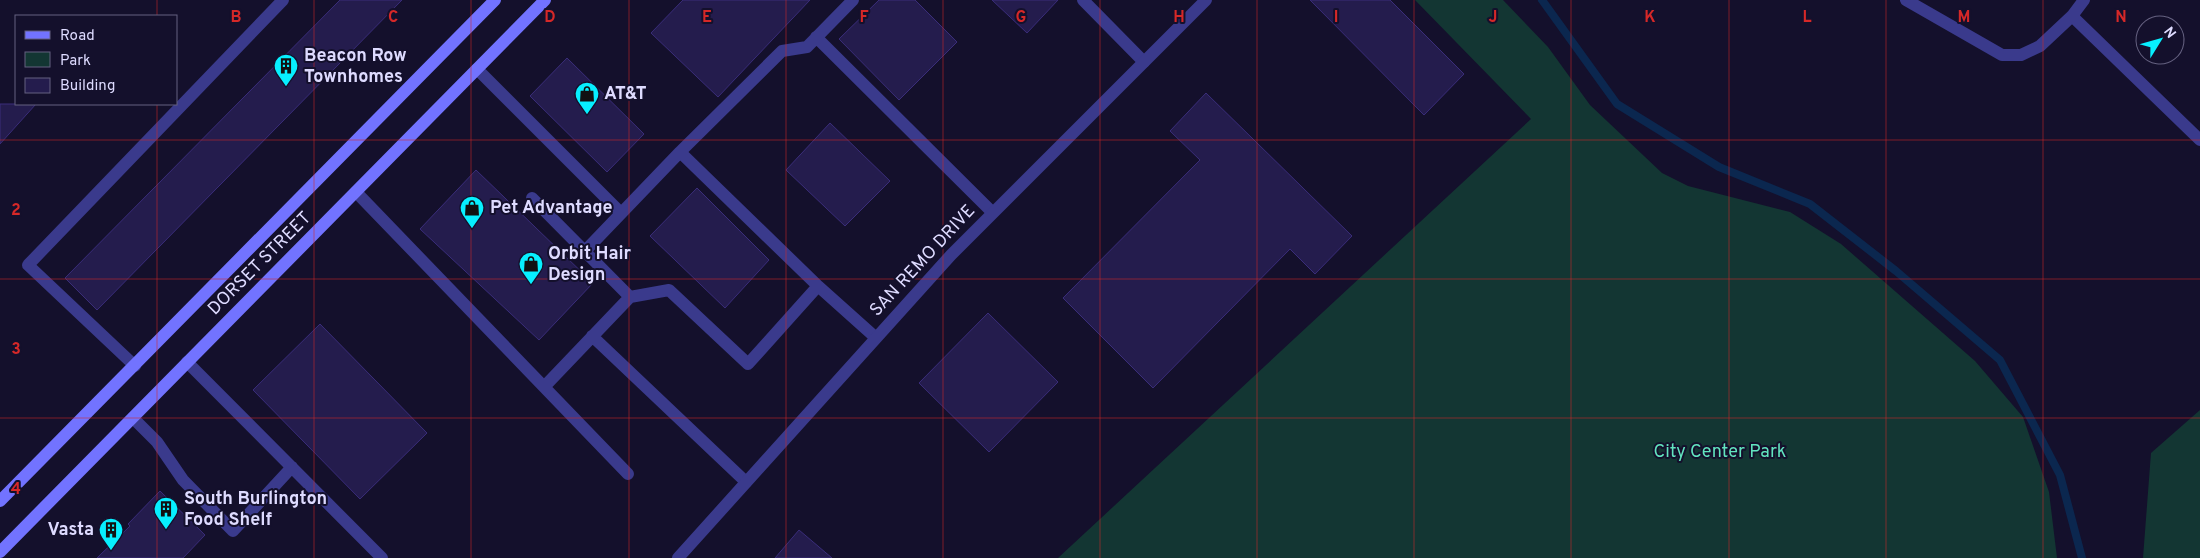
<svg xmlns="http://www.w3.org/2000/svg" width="2200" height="558" viewBox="0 0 2200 558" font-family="Overpass,sans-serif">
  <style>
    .green { fill: #133633 }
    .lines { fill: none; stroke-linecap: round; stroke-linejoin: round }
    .stream { stroke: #0b274f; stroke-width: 8 }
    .building { fill: #241c4d; stroke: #3a2d7a }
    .lane { stroke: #3a3a8c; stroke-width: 12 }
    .street { stroke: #3a3a8c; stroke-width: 12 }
    .secondary { stroke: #7273ff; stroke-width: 12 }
    .grid { fill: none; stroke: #d62828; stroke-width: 1; stroke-opacity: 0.55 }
    .labels { text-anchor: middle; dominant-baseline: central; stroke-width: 4; stroke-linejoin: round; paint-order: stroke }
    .poi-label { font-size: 18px; font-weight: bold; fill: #dedbff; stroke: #14102c; text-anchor: start }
    .street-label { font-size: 18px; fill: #dedbff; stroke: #14102c }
    .park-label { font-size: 18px; fill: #62e4bf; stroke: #14102c }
    .grid-label { font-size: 16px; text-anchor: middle; font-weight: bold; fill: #d62828; stroke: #14102c; stroke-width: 4; stroke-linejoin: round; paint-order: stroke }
  </style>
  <rect width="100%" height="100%" fill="#14102c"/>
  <path class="green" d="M1415 0H1503L1548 47 1590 105 1662 173 1688 186 1790 212 1841 244 1975 361 2023 417 2049 492 2057 558H1058L1531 119Z
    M2200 410V558H2143L2151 453Z"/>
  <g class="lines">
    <path class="stream" d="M1542 0 1617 104 1719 167 1810 204 1896 271 2000 360 2060 475 2082 558"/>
  </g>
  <path class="building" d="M340 0H402L97 310 65 278Z
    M683 0H810L718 97 651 33Z
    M879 0H915L957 42 899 100 839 39Z
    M992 0H1058L1027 33Z
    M1310 0H1390L1464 74 1424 115Z
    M567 58 644 134 607 172 530 96Z
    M1206 93 1352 236 1315 274 1290 249 1153 388 1063 298 1200 160 1170 131Z
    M0 104H36L0 144Z
    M830 123 890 181 845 226 786 170Z
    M476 170 593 283 539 340 420 229Z
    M697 188 769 260 725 308 650 236Z
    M988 313 1058 382 989 452 919 383Z
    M320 324 427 433 360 499 253 390Z
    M160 491 205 535 183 558H97L130 526 128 524Z
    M799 530 832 558H775Z"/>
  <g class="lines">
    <path class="lane" d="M1083 0 1144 62
      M1906 0 2002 55H2021L2040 46 2072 16 2084 0
      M2072 16 2200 140
      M816 37 992 212
      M477 69 621 213
      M680 152 782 51 807 47 853 0
      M356 192 628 474
      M532 198 630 297 544 387
      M585 251 680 152 818 286
      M630 297 669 290 748 364 818 286 875 337
      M592 336 746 482
      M187 362 382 558
      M135 366 28 265 283 0
      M133 418 157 442 183 480 233 531 292 467"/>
    <path class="street" d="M678 558 951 255 1206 0"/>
    <path class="secondary" d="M0 501 495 0
      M0 552 545 0"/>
  </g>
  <path class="grid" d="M157 0V16M314 0V558M471 0V558M629 0V558M786 0V558M943 0V558M1100 0V558M1257 0V558M1414 0V558M1571 0V558M1729 0V558M1886 0V558M2043 0V558M157 104V558M0 140H2200M0 279H2200M0 418H2200"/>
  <defs>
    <symbol id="building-pin" viewBox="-11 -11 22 30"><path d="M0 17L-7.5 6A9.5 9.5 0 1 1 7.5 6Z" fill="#07efff" stroke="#14102c"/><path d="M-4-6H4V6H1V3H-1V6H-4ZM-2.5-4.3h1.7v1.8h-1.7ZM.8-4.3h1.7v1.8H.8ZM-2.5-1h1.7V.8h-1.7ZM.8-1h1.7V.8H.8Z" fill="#111"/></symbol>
    <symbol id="shop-pin" viewBox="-11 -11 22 30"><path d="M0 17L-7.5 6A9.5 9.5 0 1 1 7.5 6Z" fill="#07efff" stroke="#14102c"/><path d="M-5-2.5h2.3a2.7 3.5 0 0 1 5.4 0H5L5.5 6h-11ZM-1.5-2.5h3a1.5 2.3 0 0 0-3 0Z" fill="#111"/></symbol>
  </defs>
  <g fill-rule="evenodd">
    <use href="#building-pin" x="272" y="52" width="28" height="38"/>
    <use href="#shop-pin" x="573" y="80" width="28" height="38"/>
    <use href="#shop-pin" x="458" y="194" width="28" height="38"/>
    <use href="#shop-pin" x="517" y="250" width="28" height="38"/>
    <use href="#building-pin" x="152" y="495" width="28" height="38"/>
    <use href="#building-pin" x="97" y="516" width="28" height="38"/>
  </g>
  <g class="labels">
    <g class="poi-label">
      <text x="304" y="56">Beacon Row<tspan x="304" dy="21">Townhomes</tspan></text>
      <text x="604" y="94">AT&amp;T</text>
      <text x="490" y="208">Pet Advantage</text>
      <text x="548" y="254">Orbit Hair<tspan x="548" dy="21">Design</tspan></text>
      <text x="184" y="499">South Burlington<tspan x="184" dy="21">Food Shelf</tspan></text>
      <text x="94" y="530" text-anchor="end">Vasta</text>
    </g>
    <g class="street-label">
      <text transform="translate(923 261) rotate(-47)">SAN REMO DRIVE</text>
      <text transform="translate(260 264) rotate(-45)">DORSET STREET</text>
    </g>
    <g class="park-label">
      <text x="1720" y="452">City Center Park</text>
    </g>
  </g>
  <g class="grid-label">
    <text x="236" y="22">B</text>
    <text x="393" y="22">C</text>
    <text x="550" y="22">D</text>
    <text x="707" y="22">E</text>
    <text x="864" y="22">F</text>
    <text x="1021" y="22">G</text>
    <text x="1179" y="22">H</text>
    <text x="1336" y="22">I</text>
    <text x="1493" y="22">J</text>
    <text x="1650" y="22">K</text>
    <text x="1807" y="22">L</text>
    <text x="1964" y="22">M</text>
    <text x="2121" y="22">N</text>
    <text x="16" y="215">2</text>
    <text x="16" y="354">3</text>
    <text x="16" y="494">4</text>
  </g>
  <rect x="15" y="15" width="162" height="90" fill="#14102c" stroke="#656180"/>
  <rect x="25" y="31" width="25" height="8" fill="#7273ff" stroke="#656180"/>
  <text x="60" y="40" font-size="15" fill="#dedbff">Road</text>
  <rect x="25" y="52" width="25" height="15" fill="#133633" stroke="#656180"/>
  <text x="60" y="65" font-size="15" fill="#dedbff">Park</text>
  <rect x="25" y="78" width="25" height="15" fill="#241c4d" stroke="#656180"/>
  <text x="60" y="90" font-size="15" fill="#dedbff">Building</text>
  <g transform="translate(2160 40) rotate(53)"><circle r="24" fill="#14102c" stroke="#656180"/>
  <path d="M0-4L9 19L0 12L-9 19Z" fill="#07efff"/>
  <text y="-8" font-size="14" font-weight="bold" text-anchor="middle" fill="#dedbff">N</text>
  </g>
</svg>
